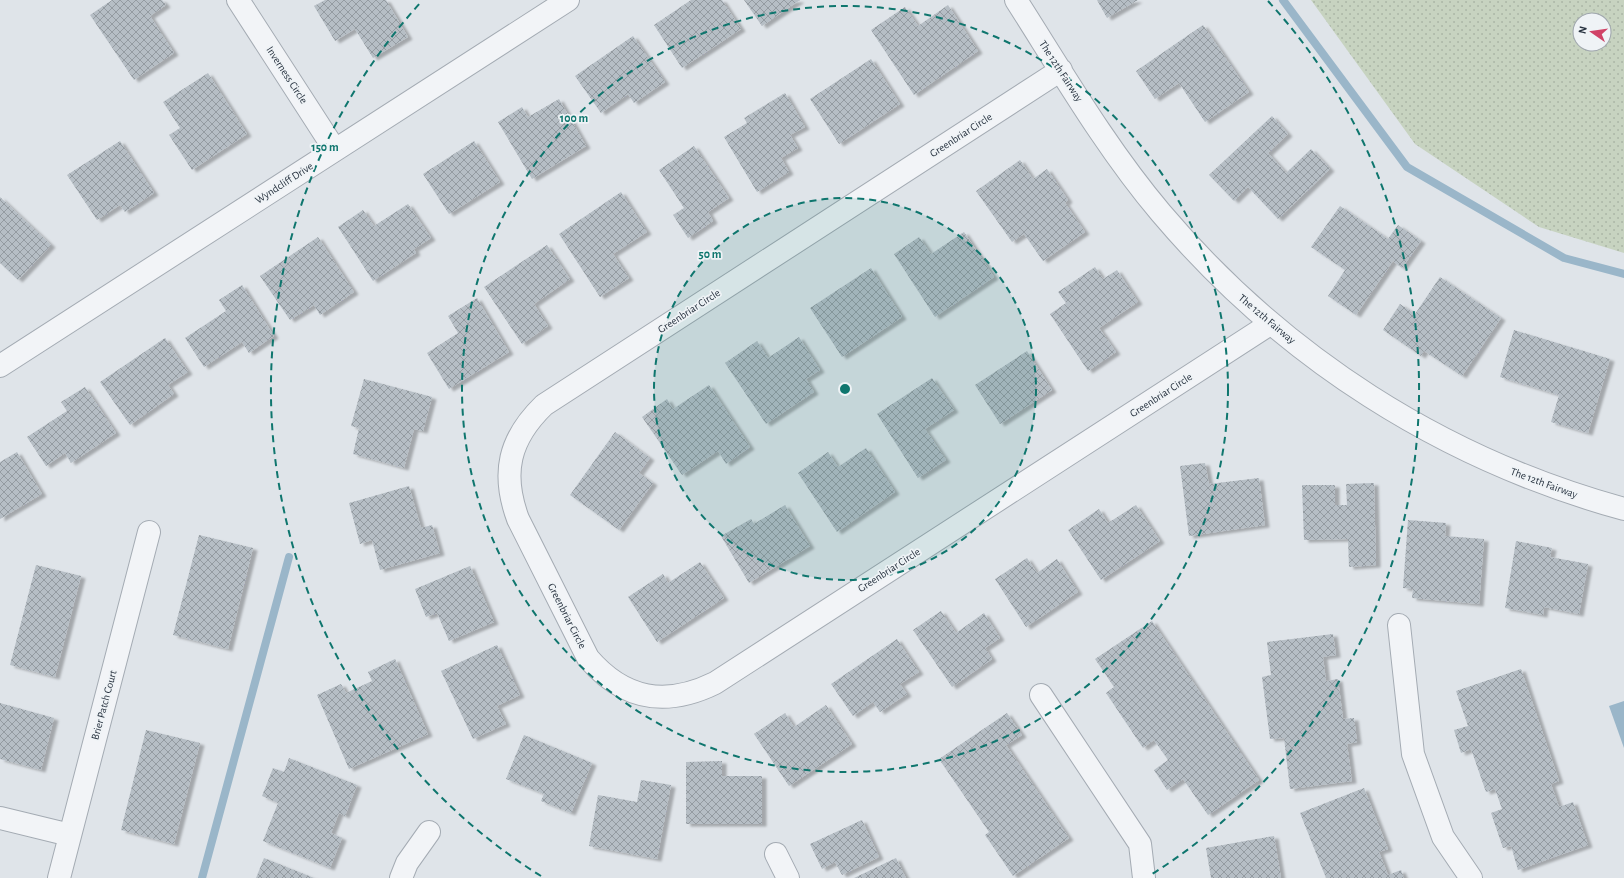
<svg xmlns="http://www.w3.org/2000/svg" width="1624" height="878" viewBox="0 0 1624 878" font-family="'Alegreya Sans',sans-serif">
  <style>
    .grass { fill: url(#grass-dots); fill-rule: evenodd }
    .water { fill: #9ab6c9 }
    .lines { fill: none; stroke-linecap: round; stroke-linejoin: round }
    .stream { stroke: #9ab6c9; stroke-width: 8 }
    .building { fill: url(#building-cross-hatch); filter: url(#shadow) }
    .minor-casing { stroke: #a4abb3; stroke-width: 24 }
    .minor { stroke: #f2f4f7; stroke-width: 22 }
    .ring { fill: none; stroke: #0f766e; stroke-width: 2; stroke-dasharray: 7 5 }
    .labels { text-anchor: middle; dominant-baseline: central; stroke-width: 3.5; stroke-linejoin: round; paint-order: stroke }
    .street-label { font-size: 11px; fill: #283340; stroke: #eff3f6 }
    .centre { fill: #0f766e; stroke: #eff3f6; stroke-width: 2 }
    .ring-label { font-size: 12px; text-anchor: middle; font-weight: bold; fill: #0f766e; stroke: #eff3f6; stroke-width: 3.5; stroke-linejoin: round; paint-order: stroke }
  </style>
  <defs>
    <pattern id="grass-dots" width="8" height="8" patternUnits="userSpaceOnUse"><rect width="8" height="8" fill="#c7d3c0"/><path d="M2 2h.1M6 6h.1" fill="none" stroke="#abb6a6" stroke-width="1.8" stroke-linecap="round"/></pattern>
    <pattern id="building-cross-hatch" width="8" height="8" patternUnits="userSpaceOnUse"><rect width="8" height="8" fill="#b6bec5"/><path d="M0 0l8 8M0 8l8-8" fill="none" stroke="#949ba1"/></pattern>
    <filter id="shadow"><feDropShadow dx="4.5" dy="2.5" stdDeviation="1" flood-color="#0004"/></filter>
  </defs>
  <rect width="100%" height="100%" fill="#dfe4e9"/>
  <path class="grass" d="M1311 0H1624V253L1539 227 1415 144ZM1580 20H1604V44H1580Z"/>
  <path class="water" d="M1624 701V748L1609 706Z"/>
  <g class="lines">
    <path class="stream" d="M1283 0 1407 167 1564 258 1624 274
      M202 878 289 557"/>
  </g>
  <path class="building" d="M112 0H162L166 5 150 16 174 53 134 80 90 15Z
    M325 0H386L408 37 373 58 355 29 335 41 314 6Z
    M691 0H722L741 29 682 68 654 25Z
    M744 0H800L762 26Z
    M1097 0H1138L1107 18Z
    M948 5 978 51 914 95 871 30 905 7 918 26Z
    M1203 25 1249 92 1205 122 1179 83 1155 99 1136 71Z
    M633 36 665 82 634 103 628 94 601 113 575 76Z
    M871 59 900 104 839 144 810 99Z
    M208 73 247 134 192 170 169 135 180 128 163 102Z
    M785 93 805 127 790 135 798 148 781 158 789 172 757 192 724 137 747 123 744 118Z
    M559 99 586 146 532 179 498 122 522 107 528 117Z
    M1272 116 1288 134 1268 153 1286 173 1311 149 1330 169 1278 219 1248 187 1234 201 1209 175Z
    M120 141 154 193 125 212 120 205 97 220 67 175Z
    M474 141 500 182 449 214 423 174Z
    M694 146 729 198 708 212 713 221 688 238 673 215 684 208 659 170Z
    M1020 160 1033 179 1047 169 1068 200 1065 203 1085 232 1043 261 1024 234 1012 242 976 191Z
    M621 192 647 232 613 254 629 278 600 297 559 234Z
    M0 197 51 245 18 280 0 263Z
    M408 204 431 238 414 249 416 253 373 281 338 227 363 210 374 226Z
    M1340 206 1388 239 1398 225 1421 241 1402 268 1393 261 1356 315 1328 296 1345 270 1311 247Z
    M964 232 994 277 935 317 894 254 919 237 931 254Z
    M318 237 354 292 320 315 314 305 290 320 260 276Z
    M547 245 570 279 534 304 548 326 522 344 484 287Z
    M1095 267 1103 279 1117 270 1138 302 1099 328 1116 352 1088 371 1050 314 1066 303 1058 292Z
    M871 268 902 317 842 357 810 308Z
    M1440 277 1501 318 1462 376 1424 351 1421 356 1383 330 1400 304 1415 314Z
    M242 285 274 336 249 353 242 342 204 367 185 338 226 311 219 300Z
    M477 298 509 352 449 389 427 353 458 333 448 316Z
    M1514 330 1610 359 1588 433 1551 422 1559 395 1500 377Z
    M799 337 820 370 806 379 814 392 766 424 725 363 757 341 768 358Z
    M165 338 188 372 168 385 174 394 130 425 100 382Z
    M1027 351 1052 390 1000 424 975 385Z
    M932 378 954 410 925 429 946 460 918 478 877 414Z
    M364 379 432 397 423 431 414 429 404 468 353 454 359 428 351 426Z
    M709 385 750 447 726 464 718 451 682 475 642 417 667 399 673 409Z
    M85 387 116 433 71 463 65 453 46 466 27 437 67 411 61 402Z
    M615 432 650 458 639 473 653 483 619 530 570 495Z
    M866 448 895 492 837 532 798 473 828 452 838 467Z
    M17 452 42 494 0 519V462Z
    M1205 463 1209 484 1259 478 1265 525 1189 536 1180 466Z
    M1374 483 1376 565 1349 567 1348 539 1304 540 1302 485H1335V505H1347L1346 484Z
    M409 486 421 528 432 525 440 553 380 570 372 540 360 544 349 503Z
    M785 505 810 546 749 583 721 536 751 519 754 524Z
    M1136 505 1160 541 1101 580 1068 530 1099 509 1108 523Z
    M1408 520 1446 523 1445 536 1484 539 1479 604 1412 598 1413 589 1403 588Z
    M199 535 253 548 228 649 173 635Z
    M1516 541 1552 548 1550 557 1588 564 1579 614 1544 607 1543 615 1505 608Z
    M1027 558 1037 573 1057 559 1078 592 1026 627 995 579Z
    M700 562 724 598 657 642 628 597 663 574 668 583Z
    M36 565 81 576 55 677 10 665Z
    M470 566 494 622 449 641 437 613 426 617 415 589Z
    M941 611 956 633 984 613 1000 638 985 648 992 659 952 687 913 630Z
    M1152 621 1259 780 1208 815 1183 779 1167 790 1154 770 1168 760 1154 740 1143 748 1106 693 1114 687 1095 659Z
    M1333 634 1336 655 1323 657 1326 681 1338 679 1343 719 1354 718 1357 742 1347 744 1352 781 1290 789 1284 738 1270 739 1262 677 1271 675 1267 642Z
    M897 639 919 672 900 684 907 694 880 712 873 702 853 716 831 684Z
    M497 645 520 695 497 706 506 724 473 739 441 671Z
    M395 659 428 734 349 769 317 695 341 684 346 693 372 681 368 672Z
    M1521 669 1559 781 1551 784 1559 807 1573 802 1588 845 1518 870 1511 846 1503 848 1491 813 1502 809 1495 789 1486 792 1471 749 1461 753 1454 730 1468 726 1456 691Z
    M0 703 54 718 41 770 0 759Z
    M826 705 852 744 789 786 754 734 785 713 794 727Z
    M1007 713 1022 735 1006 745 1069 838 1013 876 985 835 989 832 939 759Z
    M146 730 200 743 174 844 121 830Z
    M524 735 592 763 571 813 541 801 544 794 506 779Z
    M289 758 357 785 345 816 339 813 331 833 342 838 330 868 263 841 278 803 262 796 273 768 284 772Z
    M722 761V776H762V824H686V762Z
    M641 780 671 785 657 859 589 846 598 795 637 802Z
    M1364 788 1388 849 1379 852 1388 875 1401 870 1404 878H1326L1300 813Z
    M862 820 879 857 842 875 835 862 822 869 810 844Z
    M1274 836 1281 878H1211L1206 848Z
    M264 858 314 878H256Z
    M896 858 906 878H854Z"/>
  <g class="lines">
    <defs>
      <path id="minor" d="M238 0 335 150
        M1016 0C1062 72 1106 148 1161 213 1283 357 1442 459 1624 509
        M1061 70 544 405C509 439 501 473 518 519L588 658C624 700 666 707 715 683L1270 324
        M0 366 568 0
        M1399 625 1413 754 1443 837 1471 878
        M1041 695 1140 844 1144 878
        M0 818 70 835
        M776 854 788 878
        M59 878 149 532
        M401 878 407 863 429 832"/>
    </defs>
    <use href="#minor" class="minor-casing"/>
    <use href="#minor" class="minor"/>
  </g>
  <circle cx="845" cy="389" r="191" fill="#0f766e" fill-opacity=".12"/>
  <g class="ring">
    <circle cx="845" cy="389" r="191"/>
    <circle cx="845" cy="389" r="383"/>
    <path d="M541 876A574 574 0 0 1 422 1M1268 1A574 574 0 0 1 1149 876"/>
  </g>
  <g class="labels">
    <g class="street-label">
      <text transform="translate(1061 71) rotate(57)">The 12th Fairway</text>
      <text transform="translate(287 75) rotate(57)">Inverness Circle</text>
      <text transform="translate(961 135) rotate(-33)">Greenbriar Circle</text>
      <text transform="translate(284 183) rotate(-33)">Wyndcliff Drive</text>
      <text transform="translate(689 311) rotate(-33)">Greenbriar Circle</text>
      <text transform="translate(1267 319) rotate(40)">The 12th Fairway</text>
      <text transform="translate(1161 395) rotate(-33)">Greenbriar Circle</text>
      <text transform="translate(1544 483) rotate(20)">The 12th Fairway</text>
      <text transform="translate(889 570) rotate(-33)">Greenbriar Circle</text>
      <text transform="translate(567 616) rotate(63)">Greenbriar Circle</text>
      <text transform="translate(104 705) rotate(-75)">Brier Patch Court</text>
    </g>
  </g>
  <circle cx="845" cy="389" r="6" class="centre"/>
  <g class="ring-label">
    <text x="574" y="122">100 m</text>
    <text x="325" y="151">150 m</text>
    <text x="710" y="258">50 m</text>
  </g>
  <g transform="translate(1592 32) rotate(283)"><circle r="19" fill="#eff3f6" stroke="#9fa6ad"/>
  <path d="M0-3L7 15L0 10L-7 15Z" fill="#d04266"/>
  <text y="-6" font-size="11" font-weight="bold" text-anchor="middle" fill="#283340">N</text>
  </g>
</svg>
